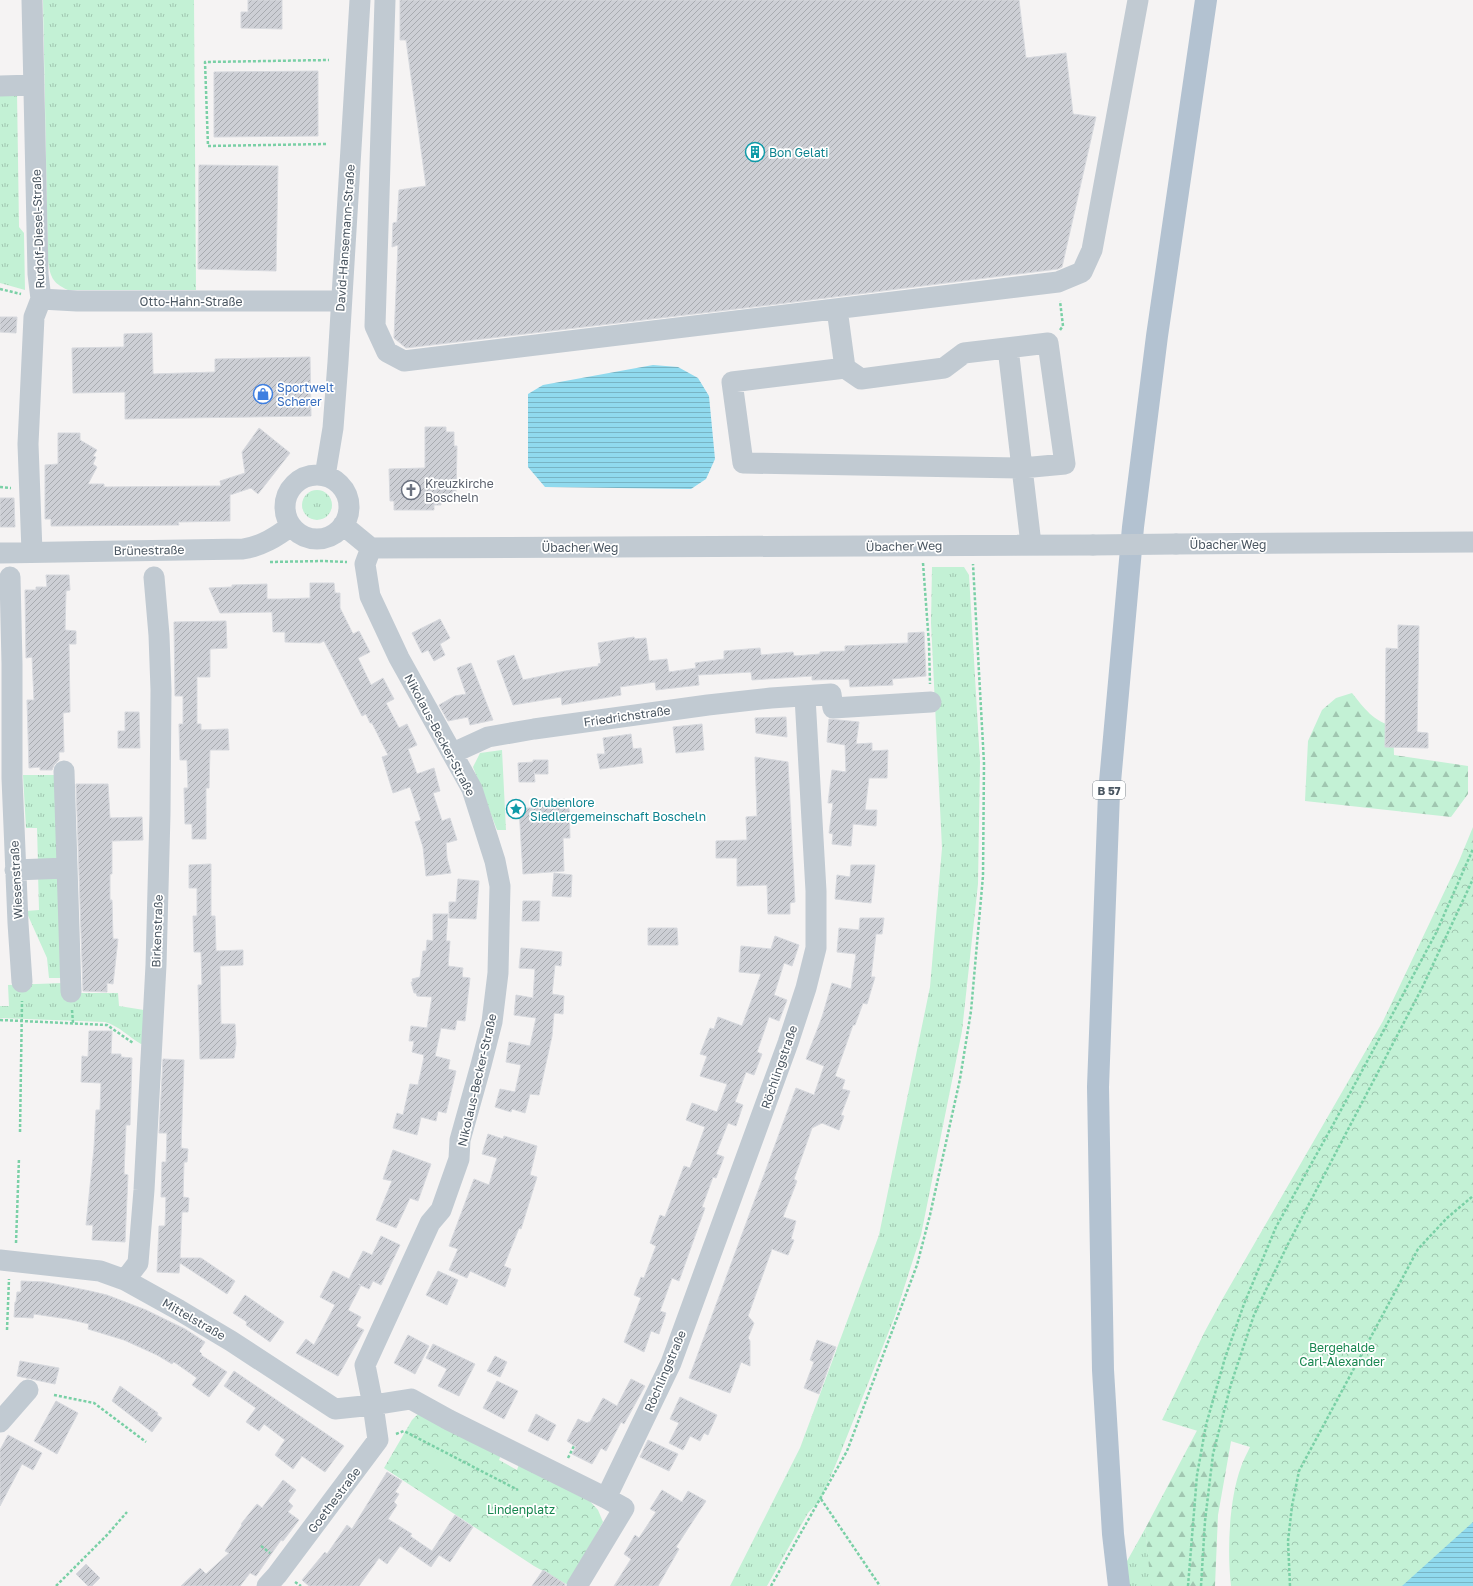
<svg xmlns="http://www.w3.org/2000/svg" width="1473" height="1586" viewBox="0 0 1473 1586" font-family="'Golos Text',sans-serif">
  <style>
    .grass { fill: url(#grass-tufts) }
    .forest { fill: url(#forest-firs) }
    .park { fill: url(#park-crowns) }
    .pitch { fill: #c3f1d5 }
    .water { fill: url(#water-rules) }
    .building { fill: url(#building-hatch); stroke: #d7d9de }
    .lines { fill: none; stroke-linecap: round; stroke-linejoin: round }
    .path { stroke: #7ad0a6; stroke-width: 2.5; stroke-dasharray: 3 2; stroke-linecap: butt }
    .minor { stroke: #c1cad2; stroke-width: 21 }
    .major { stroke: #b3c2d1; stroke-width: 22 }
    .minor-bridge { stroke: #c1cad2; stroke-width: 21 }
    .labels { text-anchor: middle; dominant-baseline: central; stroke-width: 3.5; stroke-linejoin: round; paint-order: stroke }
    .shield { fill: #fff; stroke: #808990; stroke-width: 1 }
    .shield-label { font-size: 11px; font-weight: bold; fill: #4a5661 }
    .culture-label { font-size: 12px; fill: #0d838f; stroke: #fff; text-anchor: start }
    .street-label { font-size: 12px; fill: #4a5661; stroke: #fff }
    .shop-label { font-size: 12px; fill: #366cbe; stroke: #fff; text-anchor: start }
    .worship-label { font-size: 12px; fill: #5b616d; stroke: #fff; text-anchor: start }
    .park-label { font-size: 12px; fill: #17864f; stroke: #fff }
  </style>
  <defs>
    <pattern id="grass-tufts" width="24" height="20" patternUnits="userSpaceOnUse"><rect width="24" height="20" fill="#c3f1d5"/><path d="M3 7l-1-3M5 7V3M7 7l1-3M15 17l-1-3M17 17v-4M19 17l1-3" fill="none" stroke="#a0c6b0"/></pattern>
    <pattern id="forest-firs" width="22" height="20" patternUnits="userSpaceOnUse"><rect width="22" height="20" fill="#c3f1d5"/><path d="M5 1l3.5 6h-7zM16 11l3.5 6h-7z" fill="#a0c6b0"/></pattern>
    <pattern id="park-crowns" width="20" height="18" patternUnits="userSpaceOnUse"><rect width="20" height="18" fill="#c3f1d5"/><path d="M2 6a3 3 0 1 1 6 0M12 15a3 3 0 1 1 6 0" fill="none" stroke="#a0c6b0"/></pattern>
    <pattern id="water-rules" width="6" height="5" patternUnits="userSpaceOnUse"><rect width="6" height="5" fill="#90daee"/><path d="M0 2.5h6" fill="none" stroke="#78b4c4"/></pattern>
    <pattern id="building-hatch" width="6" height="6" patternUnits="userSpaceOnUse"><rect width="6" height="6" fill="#cdcfd5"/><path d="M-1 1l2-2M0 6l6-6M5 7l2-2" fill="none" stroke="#a8abb0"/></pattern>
  </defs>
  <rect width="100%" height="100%" fill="#f5f3f3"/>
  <path class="grass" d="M43 0H194L196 290H68C52 283 50 276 48 260Z
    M0 92H17L19 227 24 233 25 290 0 283Z
    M302 505a15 15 0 1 1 30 0a15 15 0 1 1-30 0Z
    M932 567H964L969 575 980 762 978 884 962 1031 921 1235 895 1316 838 1459 821 1499 808 1513 767 1586H730L800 1448 879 1235 930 987 942 848 931 623Z
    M502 750 506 830H497L473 767 480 753Z
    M23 775H60L62 854 54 864 38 865 37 828H26Z
    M38 873 58 877 64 978H49L47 958 26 911 39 910Z
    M64 983 65 993H118L119 1006 144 1010V1043L141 1044C129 1037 119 1026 105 1022L0 1018V1006H9L8 985Z
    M1145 1529 1152 1586H1113Z"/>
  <path class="forest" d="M1352 693C1364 708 1374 722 1393 726L1394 755 1468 766V794L1451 817 1305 801 1308 741 1322 710 1336 698Z
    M1323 1192 1238 1402 1218 1515 1215 1586H1151L1145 1529Z"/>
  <path class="park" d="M1473 827V1586H1231C1227 1552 1229 1499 1241 1467 1243 1460 1247 1454 1250 1447L1162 1420 1204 1333 1223 1298 1383 1021 1459 861Z
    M419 1413 501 1455 499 1460 517 1470 519 1464 587 1498 598 1510 603 1522 568 1585 534 1566 384 1468 412 1420Z"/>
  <path class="pitch" d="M424 1445 456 1462 451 1472 419 1456Z"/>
  <path class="water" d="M653 365 678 367 698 378 709 396 715 459 706 479 691 489 545 487 528 467V394L543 385Z
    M1473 1522V1586H1402Z"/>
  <path class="building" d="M248 0H282V29L241 28V12H248Z
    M400 0H1019L1026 58 1066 53 1073 114 1096 117 1062 267 1058 269 770 305 406 348 394 338 398 245 392 247 393 223 397 222 399 190 426 186 406 40H400Z
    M318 71V136L214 137V72Z
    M199 165 278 166 276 271 198 269Z
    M0 317H17L16 333 0 332Z
    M152 333 153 374 215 372V359L310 357 311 416 125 419V392L73 393 72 348 124 347V334Z
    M425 427H446V432H454V446H457L456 495 441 496V505H434V510H394V501H390L389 469 425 468Z
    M259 428 290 453 258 494 251 488 230 495V521L178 522 179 525 51 526V519H45V465L58 464V433H80V440L97 450 93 456 96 457 93 464 97 467 88 484H104V487L221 486 220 481 245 473 242 452Z
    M0 498H14L15 527H0Z
    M46 575H69L70 590 66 591 65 630 76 631V644H69L70 712 63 713 64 752H59V760L54 765 52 770H40V767L29 768 27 700H34L32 657 26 658 25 590H36V587H47Z
    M310 583H334L335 593H340V608L353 634 359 631 370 652 358 658 371 685 383 678 394 699 386 703 399 728 407 724 417 745 408 749 417 774 434 768 440 791 433 793 442 821 450 818 457 840 446 843 447 858 451 873 426 876 423 847 415 822 421 820 410 787 393 793 382 757 388 755 372 723H370L366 714 362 716 324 641 320 643 285 642V632H273L272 612 220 613 209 588 232 587V585L267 584V599H281L310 598Z
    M440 619 450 638 440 644 445 655 434 661 428 650 422 653 412 633Z
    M226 621 227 648 210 649V677H197V724H201V730L228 729 229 750H210L209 788H206V839H192V824H185L184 788H188L187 760H180L179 724H183V696H175L174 622Z
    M1398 625 1419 626 1417 732 1428 733V748L1385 747 1386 648 1398 649Z
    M924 632 926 676 892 679 893 685 850 687 849 679 812 680V676L752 680 751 672 698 675 699 685 656 690 655 682 620 687 621 695 562 705 561 697 513 705 497 661 514 655 523 680 565 671 599 666 598 664 601 663 598 643 634 637 635 639 646 638 649 661 667 659 669 672 696 668 695 663 724 659V651L760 648 761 655 793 652 794 656 820 654V652L845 651V646L908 643V633Z
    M471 663 493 720 470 725 468 717 448 721 439 705 455 696 466 694 457 668Z
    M125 712H139L140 748H118V731H125Z
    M786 717 787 737 756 733 755 718Z
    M829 719 859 722 856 744 872 743V751L888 750 887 778H869L865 810H877L876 826 853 824 851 846 832 844 833 834 829 833 833 803H828L832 770 846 772 845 745 827 742Z
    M702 724 704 750 676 753 673 727Z
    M631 734 633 749 641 748 643 763 600 769 597 754H605L603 738Z
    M755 757 788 762 795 902 790 903V914H768L767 885 737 886V858H716V841L747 840 746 817 757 816Z
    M533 760H548V774H535L534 770 535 782H519L518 763 533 762Z
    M76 784H108L110 818 142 817 143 840 112 841V874H110V900H112L113 939H118L113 984 107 983V992L83 991Z
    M565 799V805H569L570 838H563L564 871 523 874 519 808H534V800Z
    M211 864V916H215L216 951 243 950V965L220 966 221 1024H235L236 1044 234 1058 200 1059 198 985H202L201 952H194L193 916H197V888H189V865Z
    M851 865H875L871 903 835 899 837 875 850 877Z
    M554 873 572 875 571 897 552 896Z
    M458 879 479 881 476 919 449 918V902H456Z
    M523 901H540L539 921H522Z
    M433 914H448L446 941H450L448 966 463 968 462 977 470 978 465 1021 457 1020 455 1030 441 1028 435 1056 450 1060 448 1069 456 1071 446 1113 438 1111 436 1121 421 1117 417 1135 393 1128 397 1113 403 1115 410 1084 418 1085 423 1062 424 1055 412 1052 414 1041H409L411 1026 427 1028 432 997 417 996 416 993H414L411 982H413L412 979 420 977 423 951H426L427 940 433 941Z
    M860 918H884L882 934H876L871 977H875L867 1004 863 1003 855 1025H853L835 1076 845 1080 842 1089 850 1091 841 1115 844 1116 839 1130 822 1123 812 1128 794 1179 797 1181 783 1217 796 1221 791 1239 794 1240 788 1255 772 1249 748 1316 754 1323 748 1338 750 1341V1366L741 1362 730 1393 689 1378 796 1088 814 1095 824 1066 806 1059 822 1017 832 983 851 989 856 954 837 952 839 928 859 930Z
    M648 928H677L678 945H648Z
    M775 936 799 945 792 966 784 963 774 995 787 1000 779 1021 769 1017 757 1052 762 1054 754 1075 746 1072 735 1102 743 1105 736 1126 728 1123 716 1154 724 1157 716 1178 713 1177 702 1207 705 1208 679 1281 672 1278 660 1311 666 1313 659 1334 651 1331 644 1352 624 1342 641 1298 634 1295 641 1277 644 1278 656 1246 650 1243 660 1215 665 1217 684 1166 690 1168 705 1127 686 1120 692 1103 717 1112 727 1084 700 1076 707 1056 700 1054 710 1028 714 1029 718 1017 742 1026 761 974 739 972 741 946 771 949Z
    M521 948 562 952 561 966 555 965 552 994 564 996 563 1014 554 1013 552 1036 539 1095 530 1094 525 1113 512 1109 511 1112 495 1107 500 1089 515 1092 521 1065 506 1062 509 1042 530 1046 536 1018 514 1015 516 995 533 998 535 969 519 968Z
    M89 1031H112L111 1054H121V1057L132 1058 130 1125H126L124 1174 128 1175 125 1242 92 1240 93 1225H86L94 1148 96 1110H100L101 1083 81 1082 82 1056 88 1057Z
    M163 1059 184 1060 181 1148 188 1149 187 1162H184L183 1197 189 1198 188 1212H182L180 1258H201L235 1281 227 1294 180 1263 179 1273 157 1272 159 1226H165L166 1197H161L162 1162H166L167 1133H159Z
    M488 1134 503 1139 504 1136 537 1146 530 1175 537 1177 521 1229 519 1228 504 1266 511 1269 505 1287 470 1271 467 1278 449 1270 458 1249 449 1246 474 1179 489 1185 497 1158 482 1154Z
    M393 1150 431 1164 418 1201 410 1198 396 1228 376 1220 392 1181 383 1179Z
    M381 1236 400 1245 381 1285 373 1281 369 1289 358 1284 361 1285 348 1310 361 1317 356 1326 364 1330 338 1376 296 1353 306 1339 314 1345 335 1305 320 1297 333 1271 349 1279 363 1251 372 1255Z
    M438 1271 458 1280 447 1305 426 1295Z
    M21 1281 45 1282 90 1291 107 1295 146 1310 185 1329 205 1342 199 1351 202 1354 201 1355 227 1372 209 1397 192 1385 197 1378 174 1362 172 1364 157 1355 124 1340 88 1329 89 1324 68 1319 34 1314 33 1318 14 1317 15 1302H16L17 1292H21Z
    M245 1295 284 1322 270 1342 246 1325 247 1322 233 1313Z
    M408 1335 429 1346 415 1374 394 1363Z
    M817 1340 836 1347 819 1394 804 1388 814 1362 810 1360Z
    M433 1344 475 1364 459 1396 438 1386 447 1369 426 1358Z
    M495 1356 507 1362 500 1377 487 1371Z
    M20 1361 59 1368 55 1384 17 1376Z
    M234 1371 344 1446 325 1472 302 1456 293 1469 275 1455 285 1440 264 1424 259 1431 246 1422 256 1408 224 1386Z
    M631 1379 645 1386 624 1424 621 1422 606 1451 601 1448 592 1464 572 1454 576 1447 567 1441 578 1419 587 1423 588 1422H590L603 1398 617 1406Z
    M497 1381 518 1391 504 1419 483 1408Z
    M120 1386 158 1413 157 1415 162 1418 152 1432 112 1401Z
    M680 1397 717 1415 708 1435 704 1433 700 1441 690 1436 683 1450 669 1443 679 1423 670 1419Z
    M56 1401 78 1413 57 1454 34 1441Z
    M536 1414 556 1425 548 1441 528 1431Z
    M8 1435 42 1453 33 1470 22 1464 0 1506V1450Z
    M648 1440 678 1454 669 1471 640 1457Z
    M387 1472 402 1481 395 1492 399 1494 394 1502 397 1505 388 1519 412 1534 410 1536 432 1551 455 1515 473 1527 450 1562 439 1555 431 1567 400 1546 387 1564 379 1558 359 1586H309L302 1580 325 1552 327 1554 347 1525 352 1529Z
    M283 1480 296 1490 288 1501 293 1506 288 1512 299 1520 283 1541 281 1540 256 1576 250 1573 240 1586H181L200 1568 206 1574 229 1553 225 1551 242 1525 241 1524 257 1504 262 1508Z
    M662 1490 682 1502 688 1491 706 1501 676 1547 679 1549 658 1586H614L631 1559 624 1554 635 1535 639 1538 656 1512 650 1509Z
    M86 1564 100 1578 92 1586H88L76 1574Z
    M543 1570 565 1584V1586H532Z"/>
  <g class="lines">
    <path class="path" d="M326 144 208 146 205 62 329 60
      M0 289 21 294
      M1060 330 1063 326 1060 301
      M0 487 11 488
      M270 562 323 561 347 562
      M923 563 929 644 930 684
      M72 1010 73 1023
      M0 1020 107 1025 133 1043
      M20 1132 22 1001
      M16 1243 19 1158
      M7 1330 9 1279
      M54 1395 94 1403 146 1442
      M396 1434 404 1431 518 1490
      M568 1458 574 1446
      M821 1499 880 1586
      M261 1546 270 1553
      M295 1582 301 1586
      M56 1586 107 1535 127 1512
      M771 1586 847 1451 917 1265 930 1215 960 1079 971 1011 983 876 984 763 973 564
      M1188 1586 1197 1475 1206 1425 1225 1358 1244 1304 1276 1227 1334 1123 1436 933 1473 849
      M1201 1586 1205 1521 1213 1454 1231 1384 1254 1315 1287 1246 1422 988 1473 879
      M1290 1586 1288 1541 1292 1506 1299 1471 1418 1249 1447 1218 1473 1196"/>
    <path class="minor" d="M385 0 375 326 387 352 404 361 1058 282 1082 272 1092 250 1138 0
      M0 86 34 85
      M41 299 77 301H341
      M837 309 845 368
      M1008 348 1022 468 1065 464 1048 343 964 353 944 368 861 379 845 368 732 382 743 463 1022 468 1031 544
      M285 507a32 32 0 1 1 64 0a32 32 0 1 1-64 0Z
      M325 476 333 428 338 362 360 0
      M343 525 371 548 1093 545
      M1176 544 1473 542
      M32 552 28 444 34 317 41 299 38 274 32 0
      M0 553 243 549C262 546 276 537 291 526
      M10 577 12 664V778L18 923 22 982
      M453 753 488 737 534 729 708 705 771 698 831 694 833 708 931 702
      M64 771 71 992
      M15 870 67 868
      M0 1260 100 1271 125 1280 179 1310 231 1341 335 1409 373 1405 411 1399 449 1420 606 1498 624 1508 577 1586
      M125 1280 138 1263 144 1190 156 965 160 814 161 690 159 635 154 577
      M0 1422 28 1390
      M606 1498 671 1363 788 1043 806 988 816 948V891L805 697
      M267 1586 277 1575 378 1440 373 1405 365 1365 430 1223 441 1210 459 1159 460 1140 481 1065 492 1022 498 973 500 886 495 861 472 789 399 658 370 596 365 564 371 548"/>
    <path class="major" d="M1119 1586 1113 1534 1103 1370 1098 1087 1109 793 1133 527 1157 336 1206 0"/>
    <path class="minor-bridge" d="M1093 545 1176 544"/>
  </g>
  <defs>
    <symbol id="building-ring" viewBox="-11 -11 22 22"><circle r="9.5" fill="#fff" stroke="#0f9aa8" stroke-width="1.5"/><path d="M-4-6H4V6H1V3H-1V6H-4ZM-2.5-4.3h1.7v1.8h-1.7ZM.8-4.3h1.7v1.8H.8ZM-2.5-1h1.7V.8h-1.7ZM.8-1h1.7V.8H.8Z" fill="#0f9aa8"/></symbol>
    <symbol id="shop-ring" viewBox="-11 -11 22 22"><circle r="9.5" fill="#fff" stroke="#3f7fe0" stroke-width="1.5"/><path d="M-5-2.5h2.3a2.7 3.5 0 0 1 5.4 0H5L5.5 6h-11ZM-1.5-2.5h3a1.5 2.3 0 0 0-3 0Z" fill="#3f7fe0"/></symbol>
    <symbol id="church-ring" viewBox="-11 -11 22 22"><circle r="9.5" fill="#fff" stroke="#6b7280" stroke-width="1.5"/><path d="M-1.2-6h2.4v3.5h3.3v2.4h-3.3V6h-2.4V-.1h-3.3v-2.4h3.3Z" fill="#6b7280"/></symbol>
    <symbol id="sight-ring" viewBox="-11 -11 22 22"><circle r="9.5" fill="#fff" stroke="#0f9aa8" stroke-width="1.5"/><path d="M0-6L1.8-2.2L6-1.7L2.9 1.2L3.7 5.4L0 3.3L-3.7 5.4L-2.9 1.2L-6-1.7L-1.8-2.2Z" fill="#0f9aa8"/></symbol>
  </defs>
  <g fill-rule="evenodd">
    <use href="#building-ring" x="744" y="141" width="22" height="22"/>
    <use href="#shop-ring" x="252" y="383" width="22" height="22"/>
    <use href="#church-ring" x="400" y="479" width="22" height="22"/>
    <use href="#sight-ring" x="505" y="798" width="22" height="22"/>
  </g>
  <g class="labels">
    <rect class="shield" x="1093" y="781" width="32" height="18" rx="3"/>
    <g class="shield-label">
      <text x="1109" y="790">B 57</text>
    </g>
    <g class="culture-label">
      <text x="769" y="152">Bon Gelati</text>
      <text x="530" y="802">Grubenlore<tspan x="530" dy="14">Siedlergemeinschaft Boscheln</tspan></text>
    </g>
    <g class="street-label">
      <text transform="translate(38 229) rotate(-92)">Rudolf-Diesel-Straße</text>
      <text transform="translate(345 238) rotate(-86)">David-Hansemann-Straße</text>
      <text x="191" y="301">Otto-Hahn-Straße</text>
      <text x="1228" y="544">Übacher Weg</text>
      <text transform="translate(904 546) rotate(-1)">Übacher Weg</text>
      <text x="580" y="547">Übacher Weg</text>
      <text transform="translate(149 550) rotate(-1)">Brünestraße</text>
      <text transform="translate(627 716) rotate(-8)">Friedrichstraße</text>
      <text transform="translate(440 735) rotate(62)">Nikolaus-Becker-Straße</text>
      <text transform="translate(16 880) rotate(-93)">Wiesenstraße</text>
      <text transform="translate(157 931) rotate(-88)">Birkenstraße</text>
      <text transform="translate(779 1067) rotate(-71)">Röchlingstraße</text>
      <text transform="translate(477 1080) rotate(-77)">Nikolaus-Becker-Straße</text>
      <text transform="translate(194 1319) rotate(30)">Mittelstraße</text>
      <text transform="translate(665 1371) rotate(-67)">Röchlingstraße</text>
      <text transform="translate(334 1500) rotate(-53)">Goethestraße</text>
    </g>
    <g class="shop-label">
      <text x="277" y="387">Sportwelt<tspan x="277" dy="14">Scherer</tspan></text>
    </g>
    <g class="worship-label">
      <text x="425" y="483">Kreuzkirche<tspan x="425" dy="14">Boscheln</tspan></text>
    </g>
    <g class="park-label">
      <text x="1342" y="1347">Bergehalde<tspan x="1342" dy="14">Carl-Alexander</tspan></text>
      <text x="521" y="1509">Lindenplatz</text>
    </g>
  </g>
</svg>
